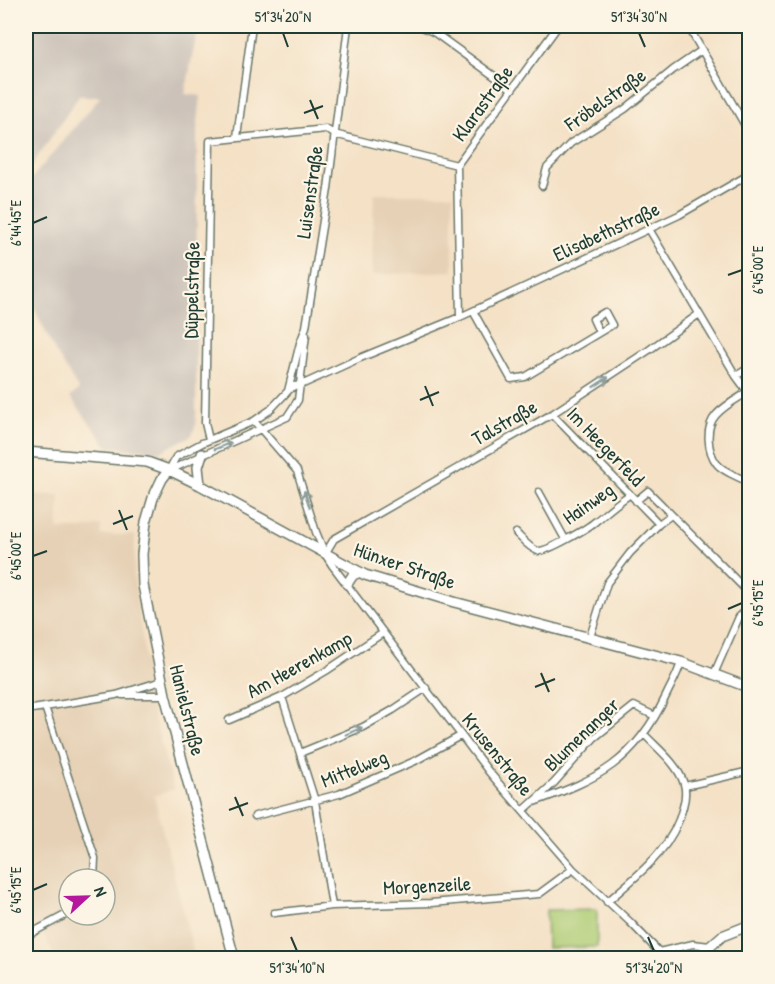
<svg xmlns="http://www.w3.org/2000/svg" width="775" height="984" viewBox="0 0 775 984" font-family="'Patrick Hand',sans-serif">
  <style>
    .built { fill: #e6d1b6; fill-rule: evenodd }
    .industrial { fill: #ccc2b9 }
    .garden { fill: #accb72; stroke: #668453; stroke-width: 1.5 }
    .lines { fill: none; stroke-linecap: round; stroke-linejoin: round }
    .minor-casing { stroke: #6a7667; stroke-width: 9 }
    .secondary-casing { stroke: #6a7667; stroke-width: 12 }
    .minor { stroke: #fff; stroke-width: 6 }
    .secondary { stroke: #fff; stroke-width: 9 }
    .oneway { stroke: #8f9e9a }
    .ticks { fill: none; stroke: #1f3d34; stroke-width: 2 }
    .labels { text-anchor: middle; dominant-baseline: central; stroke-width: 4.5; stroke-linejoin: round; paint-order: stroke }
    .street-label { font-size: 20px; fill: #1f3d34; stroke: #fcf5e5 }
    .neatline { fill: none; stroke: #1f3d34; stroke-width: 2 }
    .ticks-label { font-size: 15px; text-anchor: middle; fill: #1f3d34 }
  </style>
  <rect width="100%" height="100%" fill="#fcf5e5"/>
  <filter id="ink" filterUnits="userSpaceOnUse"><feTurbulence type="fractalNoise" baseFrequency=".0167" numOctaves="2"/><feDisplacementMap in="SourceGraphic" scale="12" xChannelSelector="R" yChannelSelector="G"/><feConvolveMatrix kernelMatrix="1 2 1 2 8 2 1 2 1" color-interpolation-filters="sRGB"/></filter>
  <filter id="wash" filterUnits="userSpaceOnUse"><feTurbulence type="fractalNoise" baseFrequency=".008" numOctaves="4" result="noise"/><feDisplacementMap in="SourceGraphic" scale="24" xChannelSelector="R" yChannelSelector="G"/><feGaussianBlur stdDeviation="1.35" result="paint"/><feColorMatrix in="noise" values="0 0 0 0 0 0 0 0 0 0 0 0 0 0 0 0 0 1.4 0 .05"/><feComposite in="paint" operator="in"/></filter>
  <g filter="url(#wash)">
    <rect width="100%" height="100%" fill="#f4e1c6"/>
    <path class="built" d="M374 194H453V271L372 275Z
      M26 494 60 495 58 529H81L101 525V535H135L134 577 152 711 174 789 154 796 195 958H55L44 935 26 943ZM69 879H105V915H69Z"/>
    <path class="industrial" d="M26 26H198L185 94 201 96 197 130 196 424 192 435 160 452 108 447 70 397 79 390 55 351 26 292 27 184 101 96H79L26 174Z"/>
    <path class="garden" d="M597 909V947L547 948 546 910Z"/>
  </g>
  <g filter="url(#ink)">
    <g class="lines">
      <defs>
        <path id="minor" d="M420 26 435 33 512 89
          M688 26 750 134
          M691 32 705 26
          M435 33 442 26
          M237 137 252 26
          M542 186 547 168 571 143 625 109 673 70 702 50
          M649 229 736 376 750 395
          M473 311 511 379 525 377 612 325 605 312 593 319 599 332
          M460 317 457 165 558 26
          M736 376 750 367
          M289 390 294 386 301 385 360 358 460 317 679 215 750 174
          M552 414 659 524 671 515
          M254 421 297 471 316 532 325 554 332 565 489 772 573 869 630 922 665 958
          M209 440 205 423 210 141 326 129 334 134 457 165
          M169 470 176 457 202 443 254 421 270 410 288 391 300 343 306 327 328 189 348 26
          M170 470 287 417 298 400 306 335
          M742 479C734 475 723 471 717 464 707 451 705 427 716 415 725 405 737 399 748 392
          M539 492 565 539
          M636 501 648 491 750 594
          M516 533C522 539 530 549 538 551 547 552 588 528 596 521 607 512 617 503 629 495
          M325 554 334 539 552 414 649 350 699 314
          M590 637 607 583 630 553 659 524
          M714 674 739 617 750 607
          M122 695H165
          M282 697 315 801 332 906
          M26 710 45 707
          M229 720 282 697 326 671 383 633
          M300 753 363 727 393 710 426 688
          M685 786 750 771
          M534 802C599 779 635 761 666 696 671 685 678 674 681 662
          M523 811 554 783 594 738 634 706 655 716
          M255 816 339 794 415 761 460 736
          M94 879 95 858 45 707 116 695 162 681
          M607 902C639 874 673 849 683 807 685 800 686 791 684 784 678 764 658 749 644 734
          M274 913 332 906 431 903 539 894 573 869
          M26 936 69 913
          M659 952 693 944 710 946"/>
        <path id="secondary" d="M26 452 147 462 169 470 200 485 365 575 454 602 681 662 750 688
          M169 470 162 479 153 498 146 522 142 554 143 585 165 695 234 958
          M200 485 198 467 202 454
          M347 584 353 575 360 572
          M697 958 722 936 750 925"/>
      </defs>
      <use href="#minor" class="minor-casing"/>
      <use href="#secondary" class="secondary-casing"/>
      <use href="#minor" class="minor"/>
      <use href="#secondary" class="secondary"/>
    </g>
    <defs><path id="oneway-shaft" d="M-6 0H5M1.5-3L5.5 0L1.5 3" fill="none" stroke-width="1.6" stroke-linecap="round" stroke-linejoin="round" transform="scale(1.5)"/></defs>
    <g class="oneway">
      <use href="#oneway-shaft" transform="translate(601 382) rotate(-33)"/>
      <use href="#oneway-shaft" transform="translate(223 446) rotate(-22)"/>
      <use href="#oneway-shaft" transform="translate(307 499) rotate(-108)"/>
      <use href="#oneway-shaft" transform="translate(354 731) rotate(-23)"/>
    </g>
  </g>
  <path class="ticks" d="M283 33 288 47M639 33 645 47M310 100 318 119M304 113 323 106M33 223 47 217M728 275 742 270M425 386 433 406M420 400 439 392M119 510 127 530M113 524 133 516M33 556 47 551M728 609 742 603M541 673 549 692M535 687 555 679M235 797 243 816M229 810 248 803M33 890 47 884M291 937 297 951M648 937 654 951"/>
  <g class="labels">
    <g class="street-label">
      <text transform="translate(605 99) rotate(-35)">Fröbelstraße</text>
      <text transform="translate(482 103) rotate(-54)">Klarastraße</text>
      <text transform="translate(309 192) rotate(-82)">Luisenstraße</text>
      <text transform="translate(606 231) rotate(-25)">Elisabethstraße</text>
      <text transform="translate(191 290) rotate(-89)">Düppelstraße</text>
      <text transform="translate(504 422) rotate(-30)">Talstraße</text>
      <text transform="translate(606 446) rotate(46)">Im Heegerfeld</text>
      <text transform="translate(588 503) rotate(-35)">Hainweg</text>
      <text transform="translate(405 565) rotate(19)">Hünxer Straße</text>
      <text transform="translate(299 664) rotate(-29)">Am Heerenkamp</text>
      <text transform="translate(188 710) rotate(76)">Hanielstraße</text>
      <text transform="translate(581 734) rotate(-44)">Blumenanger</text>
      <text transform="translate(498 754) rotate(51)">Krusenstraße</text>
      <text transform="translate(354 768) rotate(-22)">Mittelweg</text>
      <text transform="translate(427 885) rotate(-3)">Morgenzeile</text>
    </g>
  </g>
  <rect width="775" height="984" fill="none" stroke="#fcf5e5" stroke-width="66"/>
  <g transform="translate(87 897) rotate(68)"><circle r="28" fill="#fcf5e5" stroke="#a4ab9e" stroke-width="1.5"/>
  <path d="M0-4.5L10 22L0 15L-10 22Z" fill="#b5179e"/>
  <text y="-9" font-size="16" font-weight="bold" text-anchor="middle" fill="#1f3d34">N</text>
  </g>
  <rect x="33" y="33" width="709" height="918" class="neatline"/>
  <g class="ticks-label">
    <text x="283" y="22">51°34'20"N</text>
    <text x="639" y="22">51°34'30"N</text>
    <text transform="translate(16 223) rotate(-90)" y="5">6°44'45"E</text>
    <text transform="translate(758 270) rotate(-90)" y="5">6°45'00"E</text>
    <text transform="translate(16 556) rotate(-90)" y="5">6°45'00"E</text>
    <text transform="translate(758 603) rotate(-90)" y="5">6°45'15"E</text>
    <text transform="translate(16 890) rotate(-90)" y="5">6°45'15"E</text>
    <text x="297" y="973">51°34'10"N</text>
    <text x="654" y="973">51°34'20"N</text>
  </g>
</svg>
